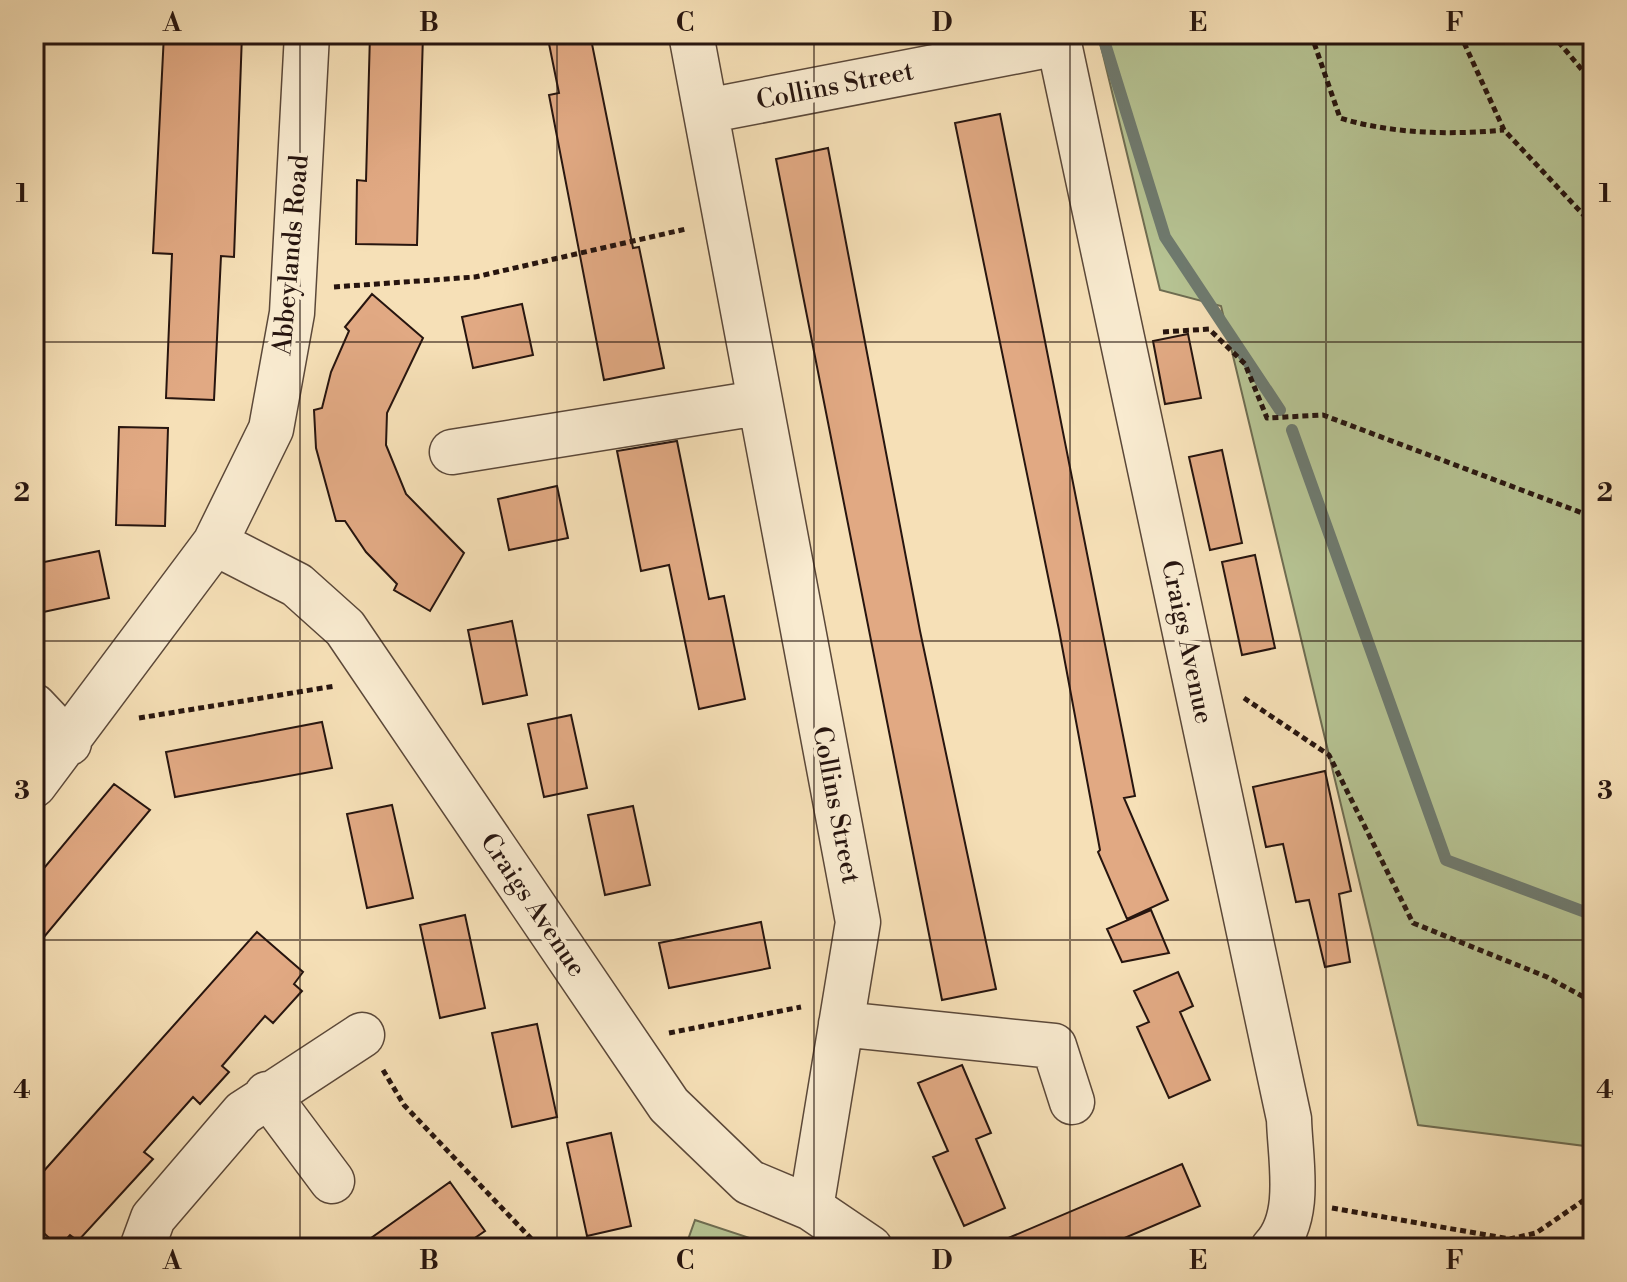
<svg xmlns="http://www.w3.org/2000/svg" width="1627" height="1282" viewBox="0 0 1627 1282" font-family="'Libre Bodoni',serif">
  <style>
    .green { fill: #b6c393; stroke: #6e6c51; stroke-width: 2 }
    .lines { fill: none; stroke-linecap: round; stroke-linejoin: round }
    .stream { stroke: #6e7a6f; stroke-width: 12 }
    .building { fill: #e1a983; stroke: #27150f; stroke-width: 2 }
    .minor-casing { stroke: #5b4839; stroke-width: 47 }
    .path { stroke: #27150f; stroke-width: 5; stroke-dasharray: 6 4; stroke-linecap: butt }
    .minor { stroke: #f9ebd0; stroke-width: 44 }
    .grid { fill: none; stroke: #27150f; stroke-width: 2; stroke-opacity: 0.55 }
    .labels { text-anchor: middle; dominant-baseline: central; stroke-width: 8; stroke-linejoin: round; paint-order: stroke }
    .street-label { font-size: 26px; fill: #27150f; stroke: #f9ebd0 }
    .neatline { fill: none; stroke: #27150f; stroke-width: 3 }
    .grid-label { font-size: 26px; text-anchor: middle; font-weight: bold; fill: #27150f }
  </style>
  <rect width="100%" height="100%" fill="#f6e0b7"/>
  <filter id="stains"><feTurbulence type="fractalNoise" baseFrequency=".0025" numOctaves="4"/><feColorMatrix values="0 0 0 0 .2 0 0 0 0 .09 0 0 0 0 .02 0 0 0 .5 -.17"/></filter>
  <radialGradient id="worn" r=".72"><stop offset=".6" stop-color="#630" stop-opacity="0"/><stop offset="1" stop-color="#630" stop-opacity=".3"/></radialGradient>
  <path class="green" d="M1098 34H1593V1147L1418 1125 1221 306 1160 290Z
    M695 1220 780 1248H685Z"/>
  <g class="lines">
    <path class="stream" d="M1102 34 1165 237 1280 410
      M1292 430 1446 860 1593 915"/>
  </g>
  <path class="building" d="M164 34H242L234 257 221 256 214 400 166 398 172 254 153 253Z
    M370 34H423L417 245 356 244 357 180 366 181Z
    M547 34H590L633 248 639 247 664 368 604 380 549 95 559 93Z
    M1000 114 1135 796 1124 798 1168 900 1127 919 1098 852 1100 850 1059 630 955 123Z
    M828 148 920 631 996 989 942 1000 776 159Z
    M372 294 423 338 387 413 386 445 406 494 464 553 430 611 394 590 397 584 366 552 345 521H336L316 448 314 410 322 408 331 372 349 331 345 327Z
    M522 304 533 355 473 368 462 317Z
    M1188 334 1201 398 1165 404 1153 341Z
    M119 427 168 428 165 526 116 525Z
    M677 441 709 599 724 596 745 699 699 709 669 565 641 571 617 451Z
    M1222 450 1242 543 1210 550 1189 457Z
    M557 486 568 538 509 550 498 499Z
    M99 551 109 598 34 614V564Z
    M1255 555 1275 648 1242 655 1222 562Z
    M512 621 527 695 483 704 468 630Z
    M571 715 587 788 544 797 528 724Z
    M322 722 332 768 175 797 166 752Z
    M1325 771 1351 891 1339 894 1350 962 1325 967 1309 900 1296 902 1283 844 1266 847 1253 787Z
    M114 784 150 810 34 949V880Z
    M392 805 413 898 367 908 347 814Z
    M633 806 650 885 605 895 588 815Z
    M1151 910 1169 953 1122 962 1107 929Z
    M465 915 485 1008 440 1018 420 925Z
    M761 922 770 968 669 988 659 943Z
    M257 932 303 972 294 984 302 991 273 1023 265 1016 222 1066 229 1072 200 1104 193 1097 144 1152 153 1159 78 1241 70 1235 59 1247 34 1224V1182Z
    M1178 972 1193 1006 1180 1012 1210 1080 1169 1098 1137 1027 1149 1022 1134 991Z
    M537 1024 557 1117 512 1127 492 1033Z
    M962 1065 991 1133 976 1139 1005 1208 964 1226 933 1157 948 1151 918 1083Z
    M611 1133 631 1226 587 1236 567 1143Z
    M1182 1164 1200 1206 1101 1248H985Z
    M450 1182 485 1231 460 1248H357Z"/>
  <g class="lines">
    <defs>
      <path id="minor" d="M691 34 858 922 811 1208
        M1057 34 1289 1119C1290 1159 1303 1217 1273 1248
        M706 111 1059 43
        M452 452 758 403
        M215 543 297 585 345 628 669 1105 749 1182 811 1208 870 1248
        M34 706 69 743
        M34 785 215 543 271 429 292 313 307 34
        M841 1024 1054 1046 1072 1102
        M267 1094 332 1181
        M142 1248 153 1218 243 1113 362 1035"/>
    </defs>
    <use href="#minor" class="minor-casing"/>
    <path class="path" d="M1311 34 1340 118C1392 134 1450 135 1504 130
      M1460 34 1504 130 1593 225
      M1552 34 1593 83
      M334 287 475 277 686 229
      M1163 332 1209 329 1245 364 1267 418 1323 415 1593 517
      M1244 698 1329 755 1413 923 1547 977 1593 1002
      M139 718 335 686
      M669 1033 801 1007
      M383 1070 404 1105 540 1248
      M1332 1208 1510 1239 1536 1233 1593 1194"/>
    <use href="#minor" class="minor"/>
  </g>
  <path class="grid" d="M300 34V1248M557 34V1248M814 34V1248M1070 34V1248M1326 34V1248M34 342H1593M34 641H1593M34 940H1593"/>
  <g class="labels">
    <g class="street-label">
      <text transform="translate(835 86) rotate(-11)">Collins Street</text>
      <text transform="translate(291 255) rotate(-85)">Abbeylands Road</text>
      <text transform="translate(1187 642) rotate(78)">Craigs Avenue</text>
      <text transform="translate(836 805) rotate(79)">Collins Street</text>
      <text transform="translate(533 905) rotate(56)">Craigs Avenue</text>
    </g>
  </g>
  <rect width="1627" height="1282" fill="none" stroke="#f6e0b7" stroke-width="88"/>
  <rect x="44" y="44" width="1539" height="1194" class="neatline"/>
  <g class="grid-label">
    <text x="172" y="31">A</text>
    <text x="429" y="31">B</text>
    <text x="685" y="31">C</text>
    <text x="942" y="31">D</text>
    <text x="1198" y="31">E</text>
    <text x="1455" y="31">F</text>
    <text x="22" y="202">1</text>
    <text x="1605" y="202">1</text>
    <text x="22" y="501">2</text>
    <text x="1605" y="501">2</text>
    <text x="22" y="799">3</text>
    <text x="1605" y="799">3</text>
    <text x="22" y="1098">4</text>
    <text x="1605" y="1098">4</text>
    <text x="172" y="1269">A</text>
    <text x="429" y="1269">B</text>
    <text x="685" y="1269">C</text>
    <text x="942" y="1269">D</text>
    <text x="1198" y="1269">E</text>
    <text x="1455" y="1269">F</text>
  </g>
  <rect width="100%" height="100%" filter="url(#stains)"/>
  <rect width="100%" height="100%" fill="url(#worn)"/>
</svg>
